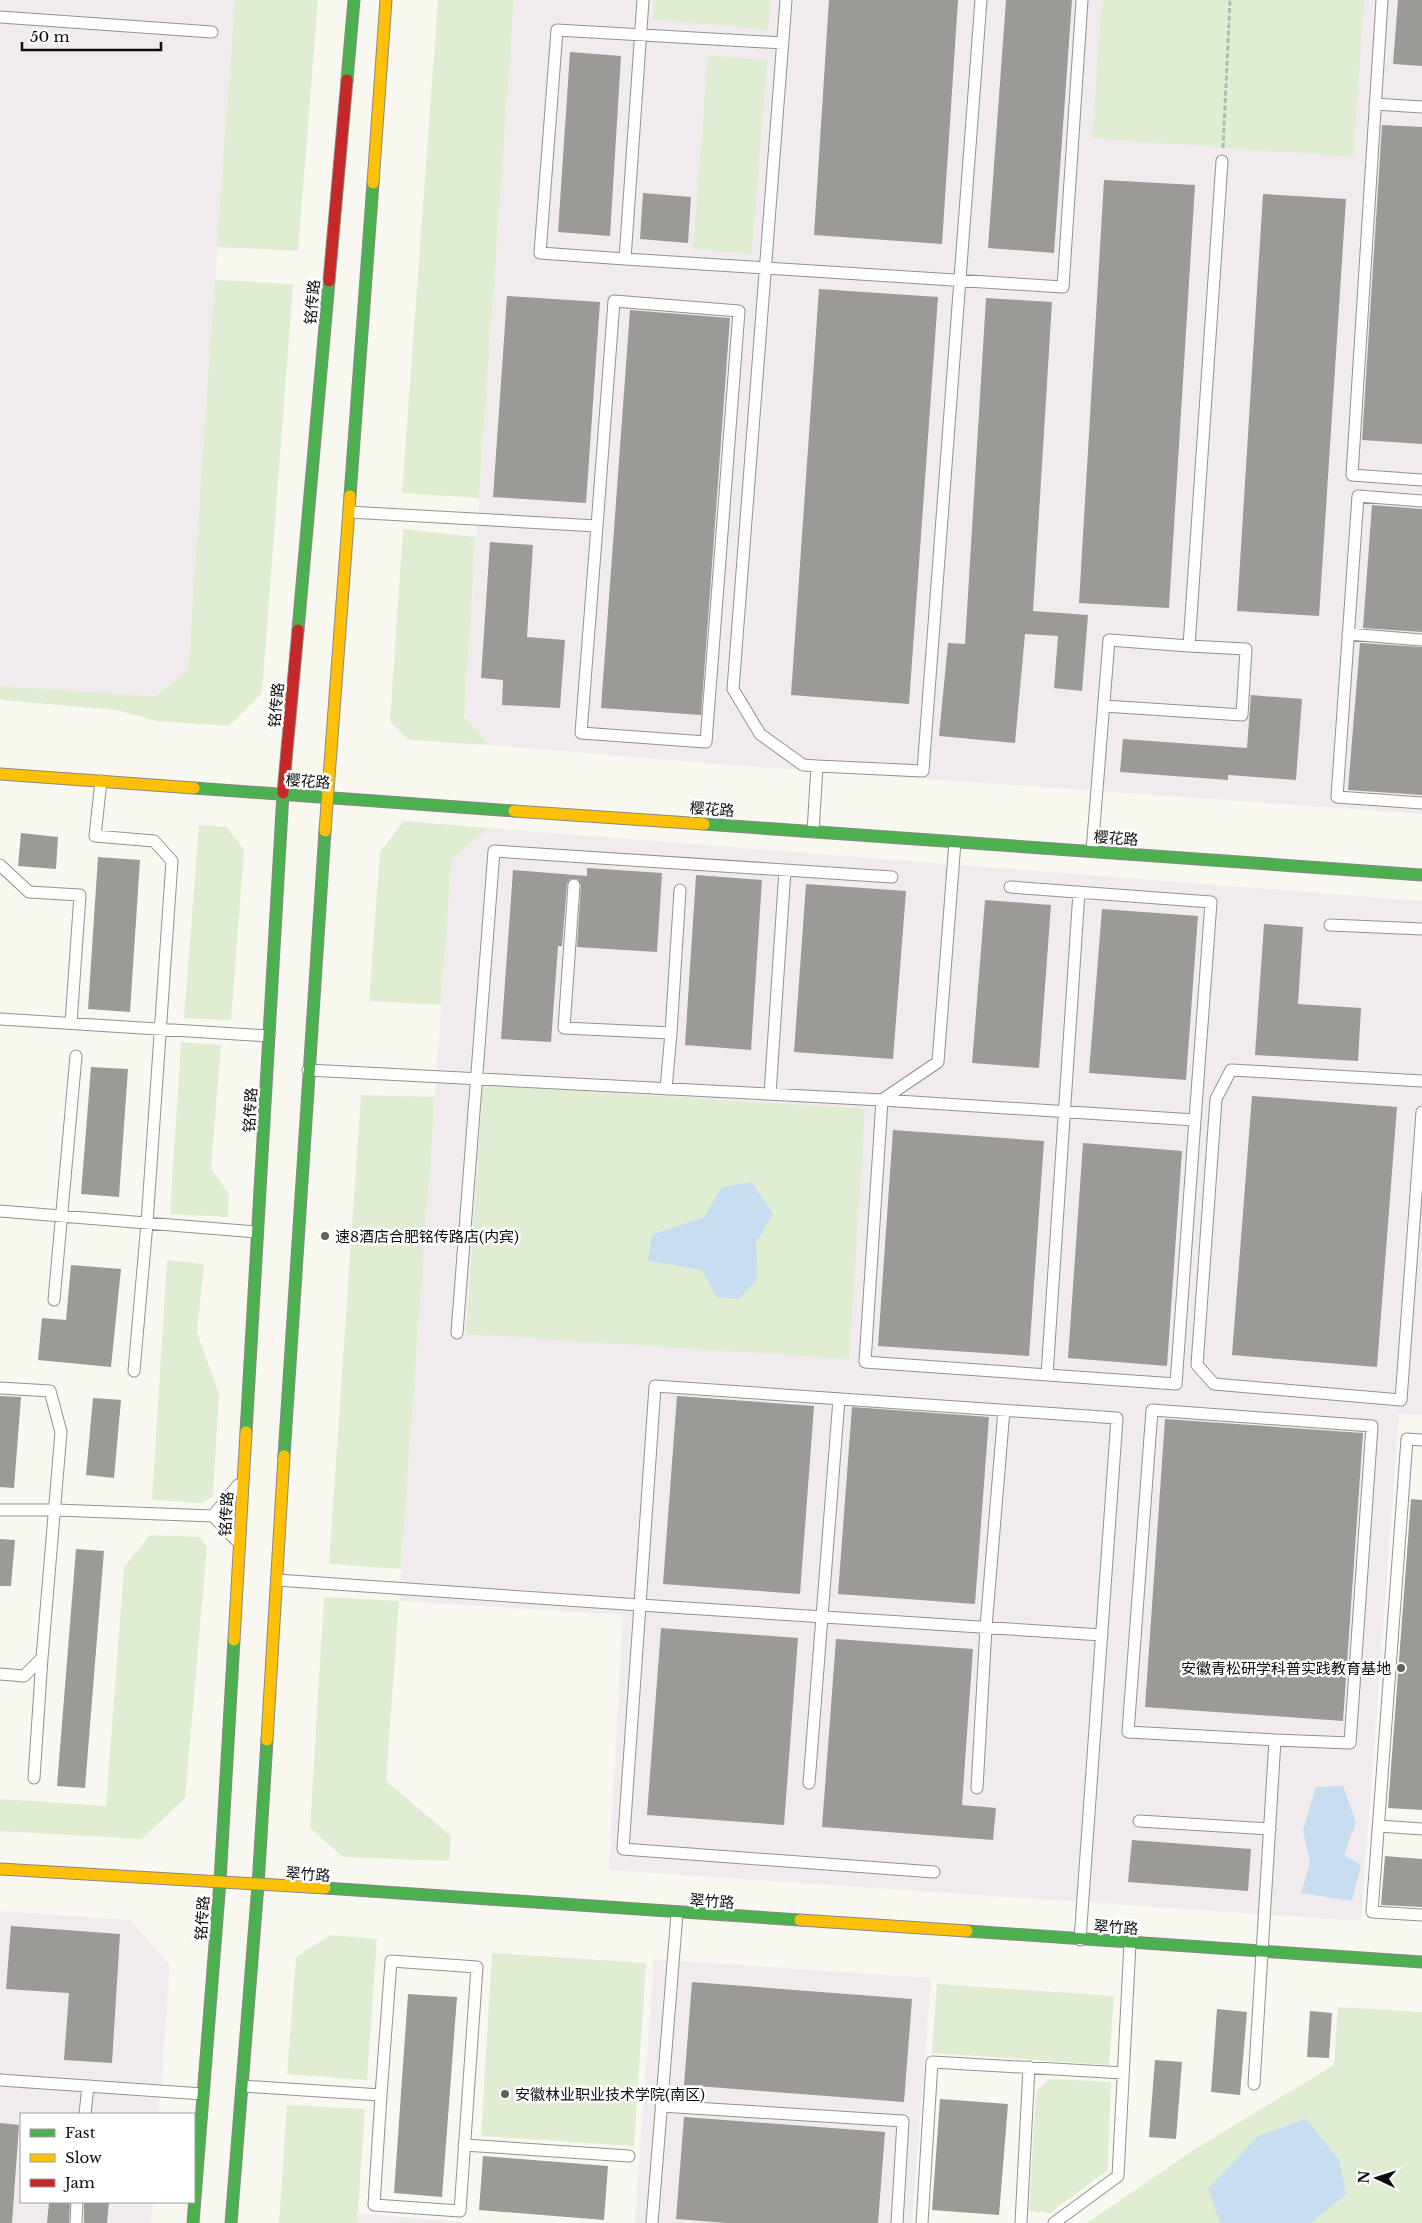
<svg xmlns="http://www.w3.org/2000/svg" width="1422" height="2223" viewBox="0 0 1422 2223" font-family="'Libre Baskerville','Noto Sans SC',serif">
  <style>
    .industrial { fill: #f1ebed }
    .green { fill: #dfedd2 }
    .water { fill: #c9ddf0 }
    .building { fill: #9c9a96 }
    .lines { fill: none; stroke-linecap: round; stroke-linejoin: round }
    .lane-casing { stroke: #93928f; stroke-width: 13 }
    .fast-casing { stroke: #898985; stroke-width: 13 }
    .slow-casing { stroke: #898985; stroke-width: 13 }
    .jam-casing { stroke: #898985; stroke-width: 13 }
    .path { stroke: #b7b7b5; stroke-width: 3; stroke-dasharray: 5 2.5; stroke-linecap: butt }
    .lane { stroke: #fefefd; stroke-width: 11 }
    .fast { stroke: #4caf50; stroke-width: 11 }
    .slow { stroke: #ffc107; stroke-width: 11 }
    .jam { stroke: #c62828; stroke-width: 11 }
    .poi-dot { fill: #5f5f5c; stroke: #fff; stroke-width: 2 }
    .labels { text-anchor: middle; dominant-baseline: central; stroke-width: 5; stroke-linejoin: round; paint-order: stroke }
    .street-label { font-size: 15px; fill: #0c0c0c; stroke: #fff }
    .poi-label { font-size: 15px; fill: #0c0c0c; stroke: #fff; text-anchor: start }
  </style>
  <rect width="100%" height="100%" fill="#f9f8f0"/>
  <path class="industrial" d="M0 0H235L188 670 155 696 0 686Z
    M514 0H1422V814L716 764 490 745 464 717Z
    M488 828 1422 901V1415L1399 1414 1361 1921 609 1870 623 1615 399 1601 452 858Z
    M0 1911 130 1920 170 1965 159 2114H21V2202H153L151 2223H0Z
    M654 1959 931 1978 912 2223H635Z
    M358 2213 475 2223H357Z"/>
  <path class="green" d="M235 0H318L298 251 217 247Z
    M438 0H514L479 498 402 493Z
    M654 0H771L768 30 653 19Z
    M1102 0H1364L1353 157 1092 138Z
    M708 56 767 60 752 254 693 249Z
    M215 280 293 284 262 693 229 726 156 721 117 710 0 700V686L155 696 188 670Z
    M403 529 476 537 464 717 490 745 408 740 390 721Z
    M404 821 488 828 452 858 441 1005 369 1001 380 852Z
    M199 825 227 827 244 850 231 1020 184 1018Z
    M181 1042 221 1045 211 1168 229 1194 228 1217 170 1214Z
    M483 1085 865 1109 849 1359 466 1334Z
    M361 1095 435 1097 401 1569 329 1564Z
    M167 1260 204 1264 197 1332 219 1394 213 1496 202 1503 152 1500Z
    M150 1535 199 1537 207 1547 185 1798 142 1839 0 1831V1799L106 1806 124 1567Z
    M324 1597 399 1601 386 1781 451 1836 449 1861 343 1857 310 1828Z
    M330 1935 377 1939 367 2080 287 2074 296 1957Z
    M492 1953 646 1963 634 2146 481 2136Z
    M937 1984 1114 1996 1109 2065 932 2053Z
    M1338 2007 1422 2012V2223H1087L1195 2149 1334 2065Z
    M1049 2079 1111 2082 1108 2170 1050 2213 1029 2211 1036 2091Z
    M287 2105 365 2109 357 2223H279Z"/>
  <path class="water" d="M752 1182 773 1214 756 1243 757 1280 739 1299 716 1297 702 1270 648 1261 652 1235 704 1217 722 1187Z
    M1343 1786 1356 1822 1344 1855 1361 1865 1352 1901 1301 1893 1310 1863 1303 1830 1316 1787Z
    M1306 2119 1339 2160 1346 2194 1311 2223H1220L1208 2189 1258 2136Z"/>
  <path class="building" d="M829 0H958L942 244 814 235Z
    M1006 0H1072L1054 253 988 248Z
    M1398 0H1422V66L1393 64Z
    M570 52 621 56 610 236 558 232Z
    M1382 125 1422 127V444L1362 440Z
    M1104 180 1195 185 1169 608 1079 603Z
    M643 193 691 197 688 243 640 239Z
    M1263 194 1346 199 1319 616 1237 611Z
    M819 289 938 297 909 704 791 695Z
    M507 296 600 302 586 503 493 497Z
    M986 298 1052 302 1033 611 1088 615 1082 691 1054 688 1058 636 1025 634 1015 743 939 736 948 643 965 644Z
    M630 310 730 318 701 715 601 708Z
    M1372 505 1422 509V632L1363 628Z
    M490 542 533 545 527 637 565 640 560 708 502 705 503 680 481 678Z
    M1360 643 1422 647V795L1348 790Z
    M1251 695 1302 699 1296 780 1228 775V780L1120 772 1123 739 1247 748Z
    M21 833 58 837 56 869 18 866Z
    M98 857 140 860 130 1012 88 1009Z
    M587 868 662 873 657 952 577 947 581 885 578 879H570L567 884 562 946H558L551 1042 501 1039 513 870 587 876Z
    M696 875 762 880 751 1050 685 1045Z
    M806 884 906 891 893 1059 794 1052Z
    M985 900 1051 905 1039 1068 972 1063Z
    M1102 909 1198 916 1186 1080 1089 1073Z
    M1264 924 1303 927 1298 1004 1361 1008 1358 1061 1255 1055Z
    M91 1067 128 1069 119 1197 81 1194Z
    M1252 1096 1397 1107 1377 1367 1232 1355Z
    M893 1130 1044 1141 1029 1356 878 1346Z
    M1083 1143 1182 1151 1167 1366 1068 1358Z
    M71 1265 121 1269 111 1367 38 1360 42 1318 66 1320Z
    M0 1396 21 1397 14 1488 0 1487Z
    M677 1396 814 1406 800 1594 663 1584Z
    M93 1398 121 1400 114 1478 86 1475Z
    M852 1407 989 1417 975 1604 838 1594Z
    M1165 1419 1363 1433 1343 1721 1145 1707Z
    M1411 1499 1422 1500V1810L1388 1808Z
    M0 1539 15 1540 11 1586H0Z
    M76 1549 104 1551 85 1788 57 1786Z
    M661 1628 798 1638 784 1825 647 1815Z
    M836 1639 973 1649 962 1805 996 1808 993 1840 822 1827Z
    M1132 1840 1251 1849 1248 1891 1128 1882Z
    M1385 1856 1422 1859V1907L1381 1905Z
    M11 1926 120 1934 112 2063 64 2060 69 1993 6 1989Z
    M692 1982 912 1999 904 2102 684 2085Z
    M408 1994 457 1997 442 2197 394 2193Z
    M1217 2009 1247 2012 1240 2095 1211 2092Z
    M1310 2011 1332 2013 1329 2058 1307 2057Z
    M1155 2060 1182 2062 1176 2139 1149 2137Z
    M940 2099 1008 2104 999 2215 932 2210Z
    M684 2117 885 2132 878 2223H727L676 2219Z
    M0 2123 19 2125 12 2223H0Z
    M483 2156 608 2166 604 2220 479 2210Z
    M49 2202H70L69 2223H47Z
    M84 2202H109L107 2223H84Z"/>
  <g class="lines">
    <defs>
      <path id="lane" d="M643 0 625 259 1063 287 1082 0
        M786 0 733 689 760 734 803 765 817 766 813 832
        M1382 0 1352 475 1422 480
        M0 17 212 32
        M1375 104 1422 107
        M625 259 540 253 557 30 783 43
        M1422 501 1358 496 1337 797 1422 803
        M349 512 597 526 614 301 739 311 706 742 581 733 597 526
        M1348 634 1422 640
        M1104 706 1242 715 1246 649 1189 646
        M817 766 923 771 981 0
        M101 781 95 836 154 841 172 861 147 1223 134 1371
        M1092 851 1109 640 1189 646 1222 161
        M0 865 29 892 80 895 71 1023
        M574 885 564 1028 671 1033 666 1089
        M1010 887 1211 902 1195 1120
        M1330 925 1422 929
        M0 1019 269 1036
        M671 1033 680 890
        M308 1070 882 1100 1195 1120 1176 1384 865 1362 882 1100 938 1062 955 842
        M1422 1081 1231 1070 1216 1099 1197 1365 1214 1384 1401 1400 1422 1112
        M770 1094 785 870
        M0 1211 257 1232
        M54 1300 76 1056
        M457 1333 494 851 892 877
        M1047 1375 1079 892
        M0 1388 50 1391 61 1432 42 1658 24 1676 0 1674
        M1422 1440 1407 1439 1372 1912 1422 1915
        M0 1510H56L213 1516
        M237 1541 213 1516 238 1485
        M277 1580 640 1605 655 1386 1117 1418 1080 1940
        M34 1778 42 1658
        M809 1783 839 1399
        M977 1788 986 1627 1004 1410
        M1139 1821 1270 1829
        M1379 1826 1422 1829
        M934 1872 623 1849 640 1605 1102 1635
        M0 2080 203 2094
        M1254 2084 1275 1740 1350 1743 1372 1426 1152 1410 1128 1732 1275 1740
        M242 2086 381 2095 374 2205 460 2211 477 1967 391 1961 381 2095
        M661 2106 903 2121 897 2223
        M85 2114 88 2086
        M464 2145 629 2156
        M76 2223 77 2202
        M652 2223 677 1914
        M922 2223 932 2062 1123 2073
        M1021 2223 1029 2067
        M1054 2223 1118 2176 1130 1943"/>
      <path id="fast" d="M347 80 354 0
        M350 496 373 183
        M298 630 329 281
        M194 788 514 811
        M704 824 1422 875
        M246 1432 283 793
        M284 1456 325 831
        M325 1888 800 1920
        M967 1931 1422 1962
        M193 2223 220 1881 234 1640
        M231 2223 258 1885 267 1740"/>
      <path id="slow" d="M373 183 386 0
        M0 774 194 788
        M514 811 704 824
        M325 831 350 496
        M234 1640 246 1432
        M267 1740 284 1456
        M0 1869 325 1888
        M800 1920 967 1931"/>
      <path id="jam" d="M329 281 347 80
        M283 793 298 630"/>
    </defs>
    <use href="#lane" class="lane-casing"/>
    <use href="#fast" class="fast-casing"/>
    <use href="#slow" class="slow-casing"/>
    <use href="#jam" class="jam-casing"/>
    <path class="path" d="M1223 148 1230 0"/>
    <use href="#lane" class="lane"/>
    <use href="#fast" class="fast"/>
    <use href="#slow" class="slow"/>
    <use href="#jam" class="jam"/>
  </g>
  <g class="poi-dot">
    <circle cx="325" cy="1236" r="5"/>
    <circle cx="1401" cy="1668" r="5"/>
    <circle cx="505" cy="2094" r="5"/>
  </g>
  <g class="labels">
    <g class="street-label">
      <text transform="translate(312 302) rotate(-85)">铭传路</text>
      <text transform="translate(276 705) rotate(-85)">铭传路</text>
      <text transform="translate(308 781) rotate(4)">樱花路</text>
      <text transform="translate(712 809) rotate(4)">樱花路</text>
      <text transform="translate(1116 838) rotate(4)">樱花路</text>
      <text transform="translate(250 1110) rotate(-87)">铭传路</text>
      <text transform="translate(226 1514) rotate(-87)">铭传路</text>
      <text transform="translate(308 1874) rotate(4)">翠竹路</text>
      <text transform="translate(712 1901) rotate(4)">翠竹路</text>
      <text transform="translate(202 1918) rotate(-86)">铭传路</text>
      <text transform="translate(1116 1927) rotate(4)">翠竹路</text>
    </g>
    <g class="poi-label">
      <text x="335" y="1236">速8酒店合肥铭传路店(内宾)</text>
      <text x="1391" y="1668" text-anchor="end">安徽青松研学科普实践教育基地</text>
      <text x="515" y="2094">安徽林业职业技术学院(南区)</text>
    </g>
  </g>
  <rect x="20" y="2113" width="175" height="90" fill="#ffffff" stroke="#9e9e9e"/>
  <rect x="30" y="2129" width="25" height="8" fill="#4caf50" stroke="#9e9e9e"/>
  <text x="65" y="2138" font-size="15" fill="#0c0c0c">Fast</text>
  <rect x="30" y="2154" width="25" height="8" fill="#ffc107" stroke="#9e9e9e"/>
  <text x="65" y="2163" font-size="15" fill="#0c0c0c">Slow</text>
  <rect x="30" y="2179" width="25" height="8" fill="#c62828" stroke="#9e9e9e"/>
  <text x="65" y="2188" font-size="15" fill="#0c0c0c">Jam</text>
  <g transform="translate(1377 2178) rotate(274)" stroke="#ffffff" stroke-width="4" paint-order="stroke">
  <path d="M0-4L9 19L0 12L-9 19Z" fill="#0c0c0c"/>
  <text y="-8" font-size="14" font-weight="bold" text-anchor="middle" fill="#0c0c0c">N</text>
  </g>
  <path d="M22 42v8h139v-8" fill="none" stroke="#0c0c0c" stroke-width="2.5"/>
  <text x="30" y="42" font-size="15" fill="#0c0c0c" stroke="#ffffff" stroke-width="4" paint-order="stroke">50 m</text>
</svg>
